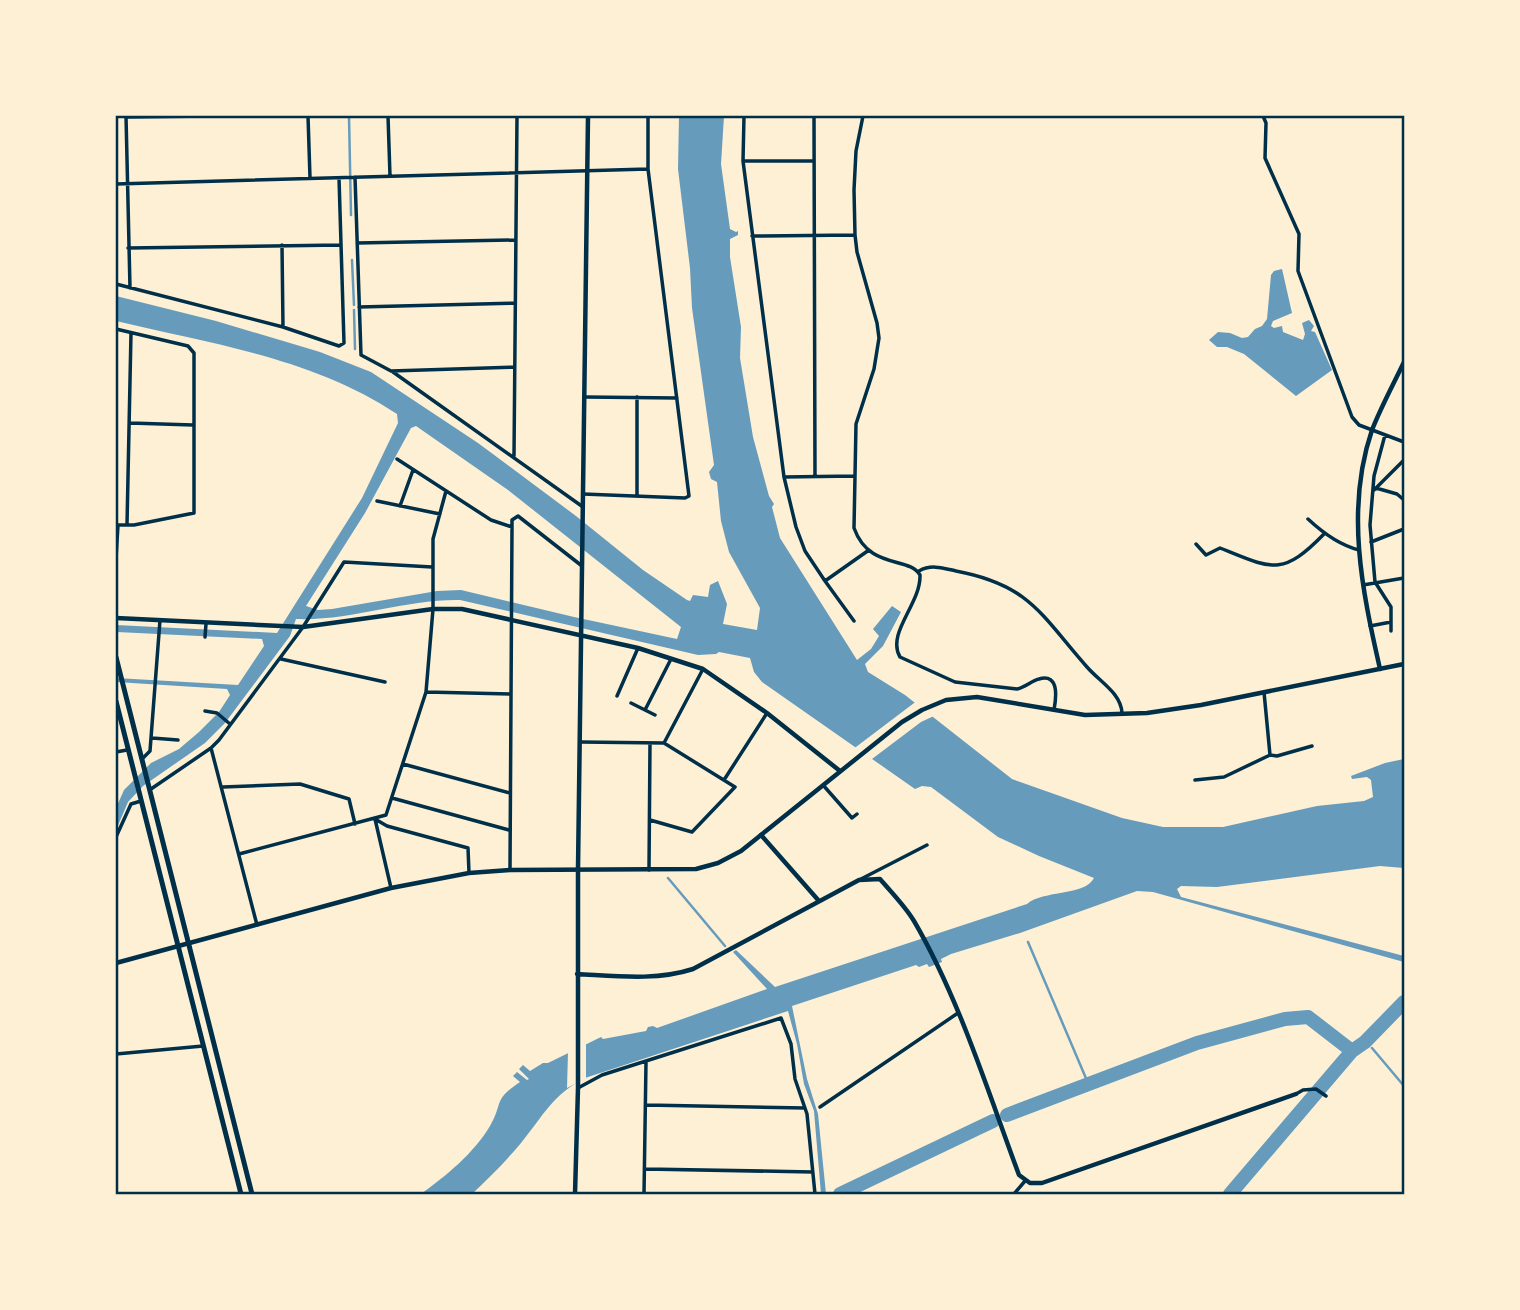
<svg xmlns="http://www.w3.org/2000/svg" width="1520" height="1310" viewBox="0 0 1520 1310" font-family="'Zilla Slab',serif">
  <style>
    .water { fill: #669bbc; fill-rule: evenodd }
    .pier { fill: #fdf0d5 }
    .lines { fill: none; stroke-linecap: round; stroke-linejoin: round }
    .stream { stroke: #669bbc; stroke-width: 2.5 }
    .river { stroke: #669bbc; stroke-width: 14 }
    .minor { stroke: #003049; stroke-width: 3.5 }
    .tertiary { stroke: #003049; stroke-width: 4.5 }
    .secondary { stroke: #003049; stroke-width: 4.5 }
    .primary { stroke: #003049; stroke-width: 5 }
    .neatline { fill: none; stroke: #003049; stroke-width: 2.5 }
  </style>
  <rect width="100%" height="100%" fill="#fdf0d5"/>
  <path class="water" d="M679 116H724L721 164 730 229 736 232 738 231V235L730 239V257L741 327 740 358 753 437 769 496 774 504 772 507 780 538 857 660 871 649 879 636 873 629 892 606 901 612 883 646 865 664 868 672 905 695 1012 779 1122 818 1163 827H1223L1317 806 1364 801 1373 797 1371 780 1367 777 1352 779 1351 776 1385 763 1404 759V868L1380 866 1217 887 1181 886 1177 889 1181 897 1404 956V962L1153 892 1137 891 1020 933 951 954 941 959 942 962 929 967 927 964 919 967 916 965 792 1006 807 1079 818 1114 826 1194H821L814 1111 804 1084 797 1044 788 1011 585 1078C552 1095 544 1115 521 1143 506 1161 489 1178 472 1194H421C446 1176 474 1153 490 1126 504 1102 492 1101 520 1082L513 1076 517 1072 527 1080 529 1079 519 1069 523 1065 530 1071 543 1063H548L601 1037 603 1039 646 1031 648 1027 653 1026 657 1028 767 989 733 952 736 950 775 987 1027 904C1043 890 1085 896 1094 878L1039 856 998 837 931 787 922 786 915 789 762 682 754 672 750 658 719 652 716 654 698 655 460 600C405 599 352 621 296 619L290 636 225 723 205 743 143 786 128 802 116 830V808L124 790 151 763 179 749 199 732 219 712 230 695 227 689 116 682V678L238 685 264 646 262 639 117 632 116 625 277 633 362 498 398 423 397 414C313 358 212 344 116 321V296L216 321 320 352 371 372 478 443 576 516 643 570 687 600 690 601 693 595 708 597 710 585 718 581 727 604 723 624 757 630 760 608 729 552 721 521 717 482 711 479 709 472 714 465 692 308 690 268 678 169ZM416 426 508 490 681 627 677 639 574 617 461 590 437 591 332 609 318 610 306 606 365 513 411 428Z
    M1282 269 1292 313 1273 321 1271 326 1274 328 1282 326 1283 332 1303 340 1305 334 1302 323 1309 320 1314 326 1311 331 1315 332 1332 370 1296 396 1244 354 1227 347H1217L1209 340 1218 332 1230 333 1242 338 1248 337 1255 329 1262 326 1267 319 1271 275 1274 271Z"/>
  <path class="pier" d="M918 700 936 715 921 722 868 762 852 750Z
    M586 1043V1078L567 1088 568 1052Z"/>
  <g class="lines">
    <path class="stream" d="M349 116 351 215
      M352 260 354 305
      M354 310 355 349
      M668 878 725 946
      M1028 942 1088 1083
      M1365 1042 1369 1045
      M1372 1048 1404 1086"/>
    <path class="river" d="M1007 1115 1197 1043 1285 1019 1308 1017 1352 1051
      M840 1194 993 1121
      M1230 1194 1352 1051 1365 1042 1404 1002"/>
    <path class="minor" d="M126 116 130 288
      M308 116 310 178
      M388 116 390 176
      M744 116 743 161 784 477 796 527 805 551 825 581 869 550
      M814 116 815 476
      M863 116 856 151 854 190 855 235 857 252 877 323 879 338 874 369 856 424 854 528C869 570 909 556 920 575 921 604 886 633 900 657L955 682 1017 689C1026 687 1031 681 1039 679 1060 673 1056 699 1054 710
      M1263 116 1266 123 1265 158 1299 234 1298 271 1352 417 1359 425 1404 442
      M126 117 209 116
      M743 161H813
      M355 177 361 355 391 371 514 367
      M116 184 648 169
      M752 236 855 235
      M357 243 516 240
      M282 245 283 327
      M128 248 341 245
      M116 284 283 327 339 346 344 343 339 178
      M359 307 515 303
      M116 329 188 346 194 353V513L134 525H116
      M393 372 583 507
      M585 397 677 398
      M130 423 193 425
      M1385 435 1374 476 1370 525 1375 582 1391 607V631
      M514 456 517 116
      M397 459 491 520 512 527 510 870
      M784 477 855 476
      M1376 488 1397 494 1404 500
      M1374 490 1404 460
      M583 494 685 498 689 496 648 169V116
      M637 496V397
      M377 501 440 514
      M400 506 413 470
      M1308 519C1323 533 1339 545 1359 550
      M127 525 131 333
      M512 527V520L518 516 582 566
      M1371 542 1404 529
      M1196 544 1206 555 1220 548C1272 569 1282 577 1324 534
      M116 559 118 525
      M919 571C931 564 943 568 956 571 1030 585 1041 615 1087 667 1100 682 1121 693 1122 713
      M825 581 854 621
      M1363 585 1404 578
      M1370 626 1391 622
      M205 637 206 624
      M281 659 385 682
      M426 692 511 694
      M1264 692 1270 755 1277 756 1312 746
      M617 696 638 648
      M631 703 645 710 671 659
      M645 710 655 715
      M205 711 217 713 230 724
      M152 738 178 740
      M580 742 664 743 735 787 692 832 650 820
      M664 743 703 669
      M211 748 257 925
      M116 752 127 750
      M142 759 150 751 160 620
      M403 764 510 793
      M724 780 767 713
      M1195 780 1224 777 1270 755
      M823 785 852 818 857 814
      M223 787 300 784 349 799 355 824
      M151 789 211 748 219 740 303 627 344 562 432 567
      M392 798 509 830
      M375 819 387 826 468 848 469 873
      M375 819 391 888
      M116 837 131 804 141 801
      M239 854 386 815 426 692 433 609V539L446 491
      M649 870 650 743
      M861 879 927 845
      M116 1054 203 1046
      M578 1088 602 1075 781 1018 791 1044 795 1079 807 1114 815 1194
      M1296 1094 1303 1090 1316 1089 1326 1096
      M646 1105 805 1108
      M820 1107 958 1013
      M645 1169 813 1172
      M644 1194 646 1062
      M1014 1194 1025 1181"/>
    <path class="tertiary" d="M116 618 303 627 433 609H462L638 648 703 669 767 713 840 771
      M1380 669C1362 590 1345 509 1372 430 1381 407 1393 385 1404 362
      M761 835 819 901
      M577 974C616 976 656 981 693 969L859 880 880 879C892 893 905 906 914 921 959 998 988 1092 1019 1175L1030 1183H1042L1296 1094
      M575 1194 578 1088V869L588 116"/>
    <path class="secondary" d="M116 963 391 888 469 873 510 870 696 869 718 863 741 851 902 722 922 710 946 700 977 697 1085 715 1147 713 1201 705 1404 664"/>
    <path class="primary" d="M116 657 252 1194
      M116 701 241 1194"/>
  </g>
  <rect width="1520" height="1310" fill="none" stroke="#fdf0d5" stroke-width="234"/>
  <rect x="117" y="117" width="1286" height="1076" class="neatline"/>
</svg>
